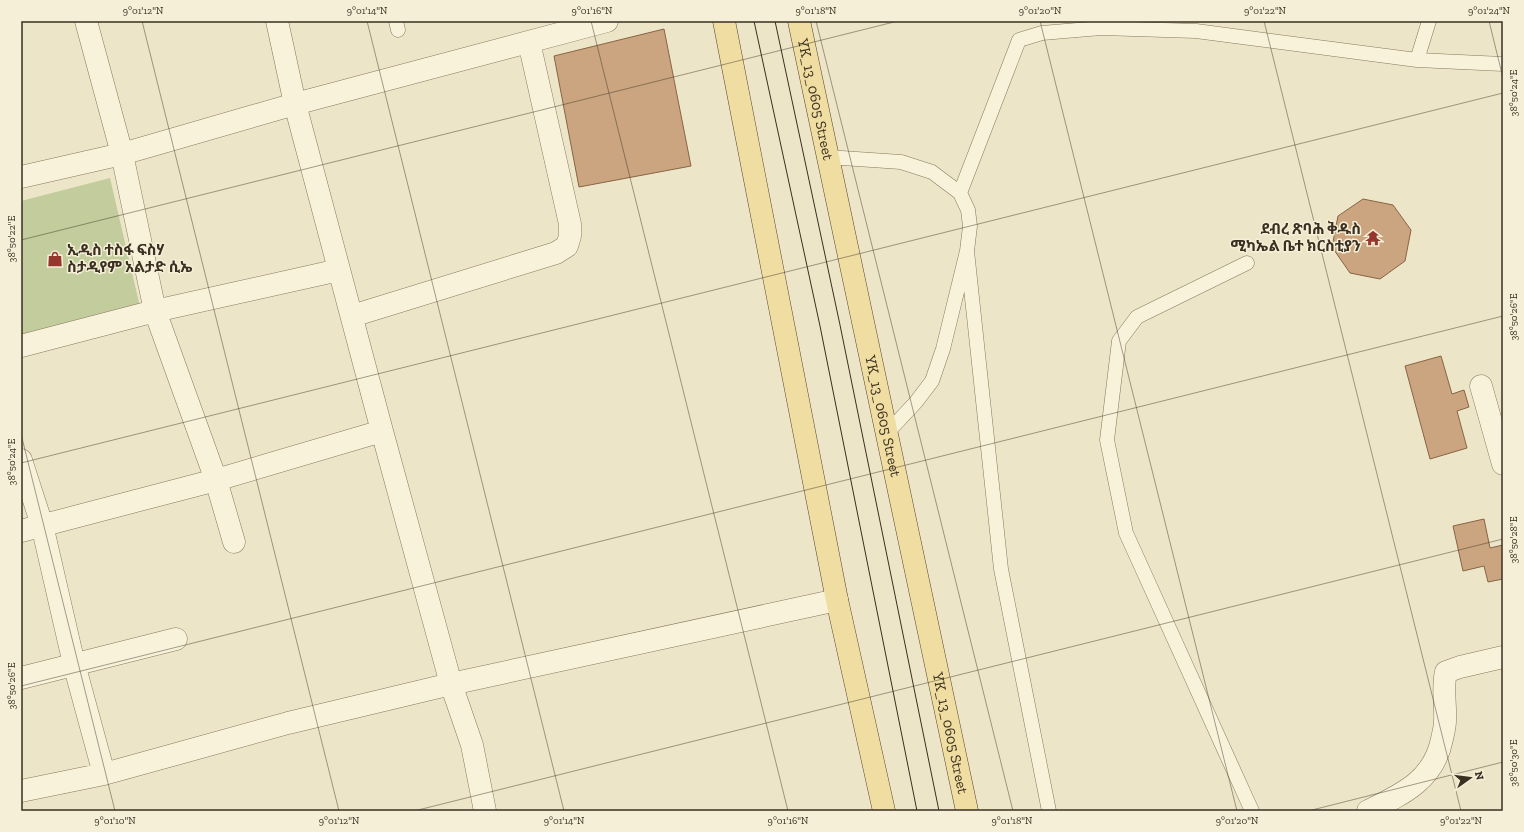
<svg xmlns="http://www.w3.org/2000/svg" width="1524" height="832" viewBox="0 0 1524 832" font-family="'Zilla Slab','Noto Sans Ethiopic',serif">
  <style>
    .green { fill: #c2cc9c }
    .building { fill: #caa57f; stroke: #886444 }
    .lines { fill: none; stroke-linecap: round; stroke-linejoin: round }
    .service-casing { stroke: #89785d; stroke-width: 15 }
    .minor-casing { stroke: #89785d; stroke-width: 23 }
    .primary-casing { stroke: #574631; stroke-width: 23 }
    .service { stroke: #f8f2db; stroke-width: 14 }
    .minor { stroke: #f8f2db; stroke-width: 22 }
    .primary { stroke: #efdda2; stroke-width: 22 }
    .tram { stroke: #3a2f20; stroke-width: 1 }
    .ticks { fill: none; stroke: #3a2f20; stroke-width: 1; stroke-opacity: 0.45 }
    .labels { text-anchor: middle; dominant-baseline: central; stroke-width: 3; stroke-linejoin: round; paint-order: stroke }
    .street-label { font-size: 15px; fill: #3a2f20; stroke: #f5efd7 }
    .poi-label { font-size: 15px; font-weight: bold; fill: #3a2f20; stroke: #f5efd7; text-anchor: end }
    .neatline { fill: none; stroke: #3a2f20; stroke-width: 1.5 }
    .ticks-label { font-size: 10px; text-anchor: middle; fill: #3a2f20 }
  </style>
  <rect width="100%" height="100%" fill="#ede5c8"/>
  <path class="green" d="M110 178 140 307 21 337V201Z"/>
  <path class="building" d="M664 29 691 166 579 187 554 56Z
    M1363 199 1393 205 1411 230 1405 261 1380 279 1350 273 1332 247 1338 216Z
    M1441 356 1452 394 1464 390 1469 407 1457 411 1467 448 1430 459 1405 366Z
    M1484 519 1490 548 1503 545V579L1488 582 1484 566 1463 571 1453 526Z"/>
  <g class="lines">
    <defs>
      <path id="service" d="M396 21 398 30
        M1417 60 1429 21
        M827 157 901 162 932 172 960 193 968 210 970 226 967 251 943 349 932 381 916 402 887 433
        M960 193 1019 40 1042 33 1101 28 1196 31 1417 60 1503 64
        M967 251 1001 569 1049 811
        M1247 263 1137 317 1119 341 1107 440 1126 533 1252 811"/>
      <path id="minor" d="M86 21 122 154 155 311 216 480 234 542
        M277 21 295 104 382 431 451 684 472 745 485 811
        M21 177 122 154 295 104 607 21
        M352 316 556 253 567 246 570 236V224L529 42
        M21 346 155 311 339 270
        M1481 386 1503 464
        M21 460 42 525 74 664 104 774
        M21 531 216 480 382 431
        M21 678 176 639
        M21 791 104 774 288 723 451 684 837 600
        M1368 811C1403 794 1434 780 1442 739 1443 734 1445 727 1445 721 1446 705 1442 688 1446 672L1460 667 1503 657"/>
      <g id="primary">
        <path d="M724 21 837 600 884 811"/>
        <path id="s1" d="M799 21 967 811"/>
      </g>
    </defs>
    <use href="#service" class="service-casing"/>
    <use href="#minor" class="minor-casing"/>
    <use href="#primary" class="primary-casing"/>
    <use href="#service" class="service"/>
    <use href="#minor" class="minor"/>
    <use href="#primary" class="primary"/>
    <path class="tram" d="M754 21 820 326 917 811
      M775 21 840 325 939 811"/>
  </g>
  <path class="ticks" d="M142 21 339 811M367 21 564 811M591 21 788 811M816 21 1013 811M1040 21 1237 811M1264 21 1461 811M1489 21 1503 78M21 240 898 21M21 434 115 811M21 463 1503 93M21 686 1503 316M414 811 1503 539M1308 811 1503 762"/>
  <defs>
    <symbol id="temple-bare" viewBox="-9 -9 18 18"><path d="M0-6L5-2H3V0L6.5 2.5H4V6H1.5V3h-3V6H-4V2.5H-6.5L-3 0V-2H-5Z" fill="#96372f" stroke="#f5efd7" stroke-width="2.5" paint-order="stroke"/></symbol>
    <symbol id="shop-bare" viewBox="-9 -9 18 18"><path d="M-5-2.5h2.3a2.7 3.5 0 0 1 5.4 0H5L5.5 6h-11ZM-1.5-2.5h3a1.5 2.3 0 0 0-3 0Z" fill="#96372f" stroke="#f5efd7" stroke-width="2.5" paint-order="stroke"/></symbol>
  </defs>
  <g fill-rule="evenodd">
    <use href="#temple-bare" x="1362" y="227" width="22" height="22"/>
    <use href="#shop-bare" x="44" y="248" width="22" height="22"/>
  </g>
  <g class="labels">
    <g class="street-label">
      <text stroke="none"><textPath href="#s1" startOffset="80">YK_13_0605 Street</textPath></text>
      <text stroke="none"><textPath href="#s1" startOffset="404">YK_13_0605 Street</textPath></text>
      <text stroke="none"><textPath href="#s1" startOffset="728">YK_13_0605 Street</textPath></text>
    </g>
    <g class="poi-label">
      <text x="1361" y="229">ደብረ ጽባሕ ቅዱስ<tspan x="1361" dy="17">ሚካኤል ቤተ ክርስቲያን</tspan></text>
      <text x="67" y="250" text-anchor="start">ኢዲስ ተስፋ ፍስሃ<tspan x="67" dy="17">ስታዲየም አልታድ ሲኤ</tspan></text>
    </g>
  </g>
  <rect width="1524" height="832" fill="none" stroke="#f5efd7" stroke-width="44"/>
  <g transform="translate(1470 778) rotate(76)" stroke="#f5efd7" stroke-width="3" paint-order="stroke">
  <path d="M0-3L7 15L0 10L-7 15Z" fill="#3a2f20"/>
  <text y="-6" font-size="11" font-weight="bold" text-anchor="middle" fill="#3a2f20">N</text>
  </g>
  <rect x="22" y="22" width="1480" height="788" class="neatline"/>
  <g class="ticks-label">
    <text x="143" y="14">9°01'12"N</text>
    <text x="367" y="14">9°01'14"N</text>
    <text x="592" y="14">9°01'16"N</text>
    <text x="816" y="14">9°01'18"N</text>
    <text x="1040" y="14">9°01'20"N</text>
    <text x="1265" y="14">9°01'22"N</text>
    <text x="1489" y="14">9°01'24"N</text>
    <text transform="translate(1513 93) rotate(-90)" y="4">38°50'24"E</text>
    <text transform="translate(11 239) rotate(-90)" y="4">38°50'22"E</text>
    <text transform="translate(1513 317) rotate(-90)" y="4">38°50'26"E</text>
    <text transform="translate(11 462) rotate(-90)" y="4">38°50'24"E</text>
    <text transform="translate(1513 540) rotate(-90)" y="4">38°50'28"E</text>
    <text transform="translate(11 686) rotate(-90)" y="4">38°50'26"E</text>
    <text transform="translate(1513 763) rotate(-90)" y="4">38°50'30"E</text>
    <text x="115" y="824">9°01'10"N</text>
    <text x="339" y="824">9°01'12"N</text>
    <text x="564" y="824">9°01'14"N</text>
    <text x="788" y="824">9°01'16"N</text>
    <text x="1012" y="824">9°01'18"N</text>
    <text x="1237" y="824">9°01'20"N</text>
    <text x="1461" y="824">9°01'22"N</text>
  </g>
</svg>
